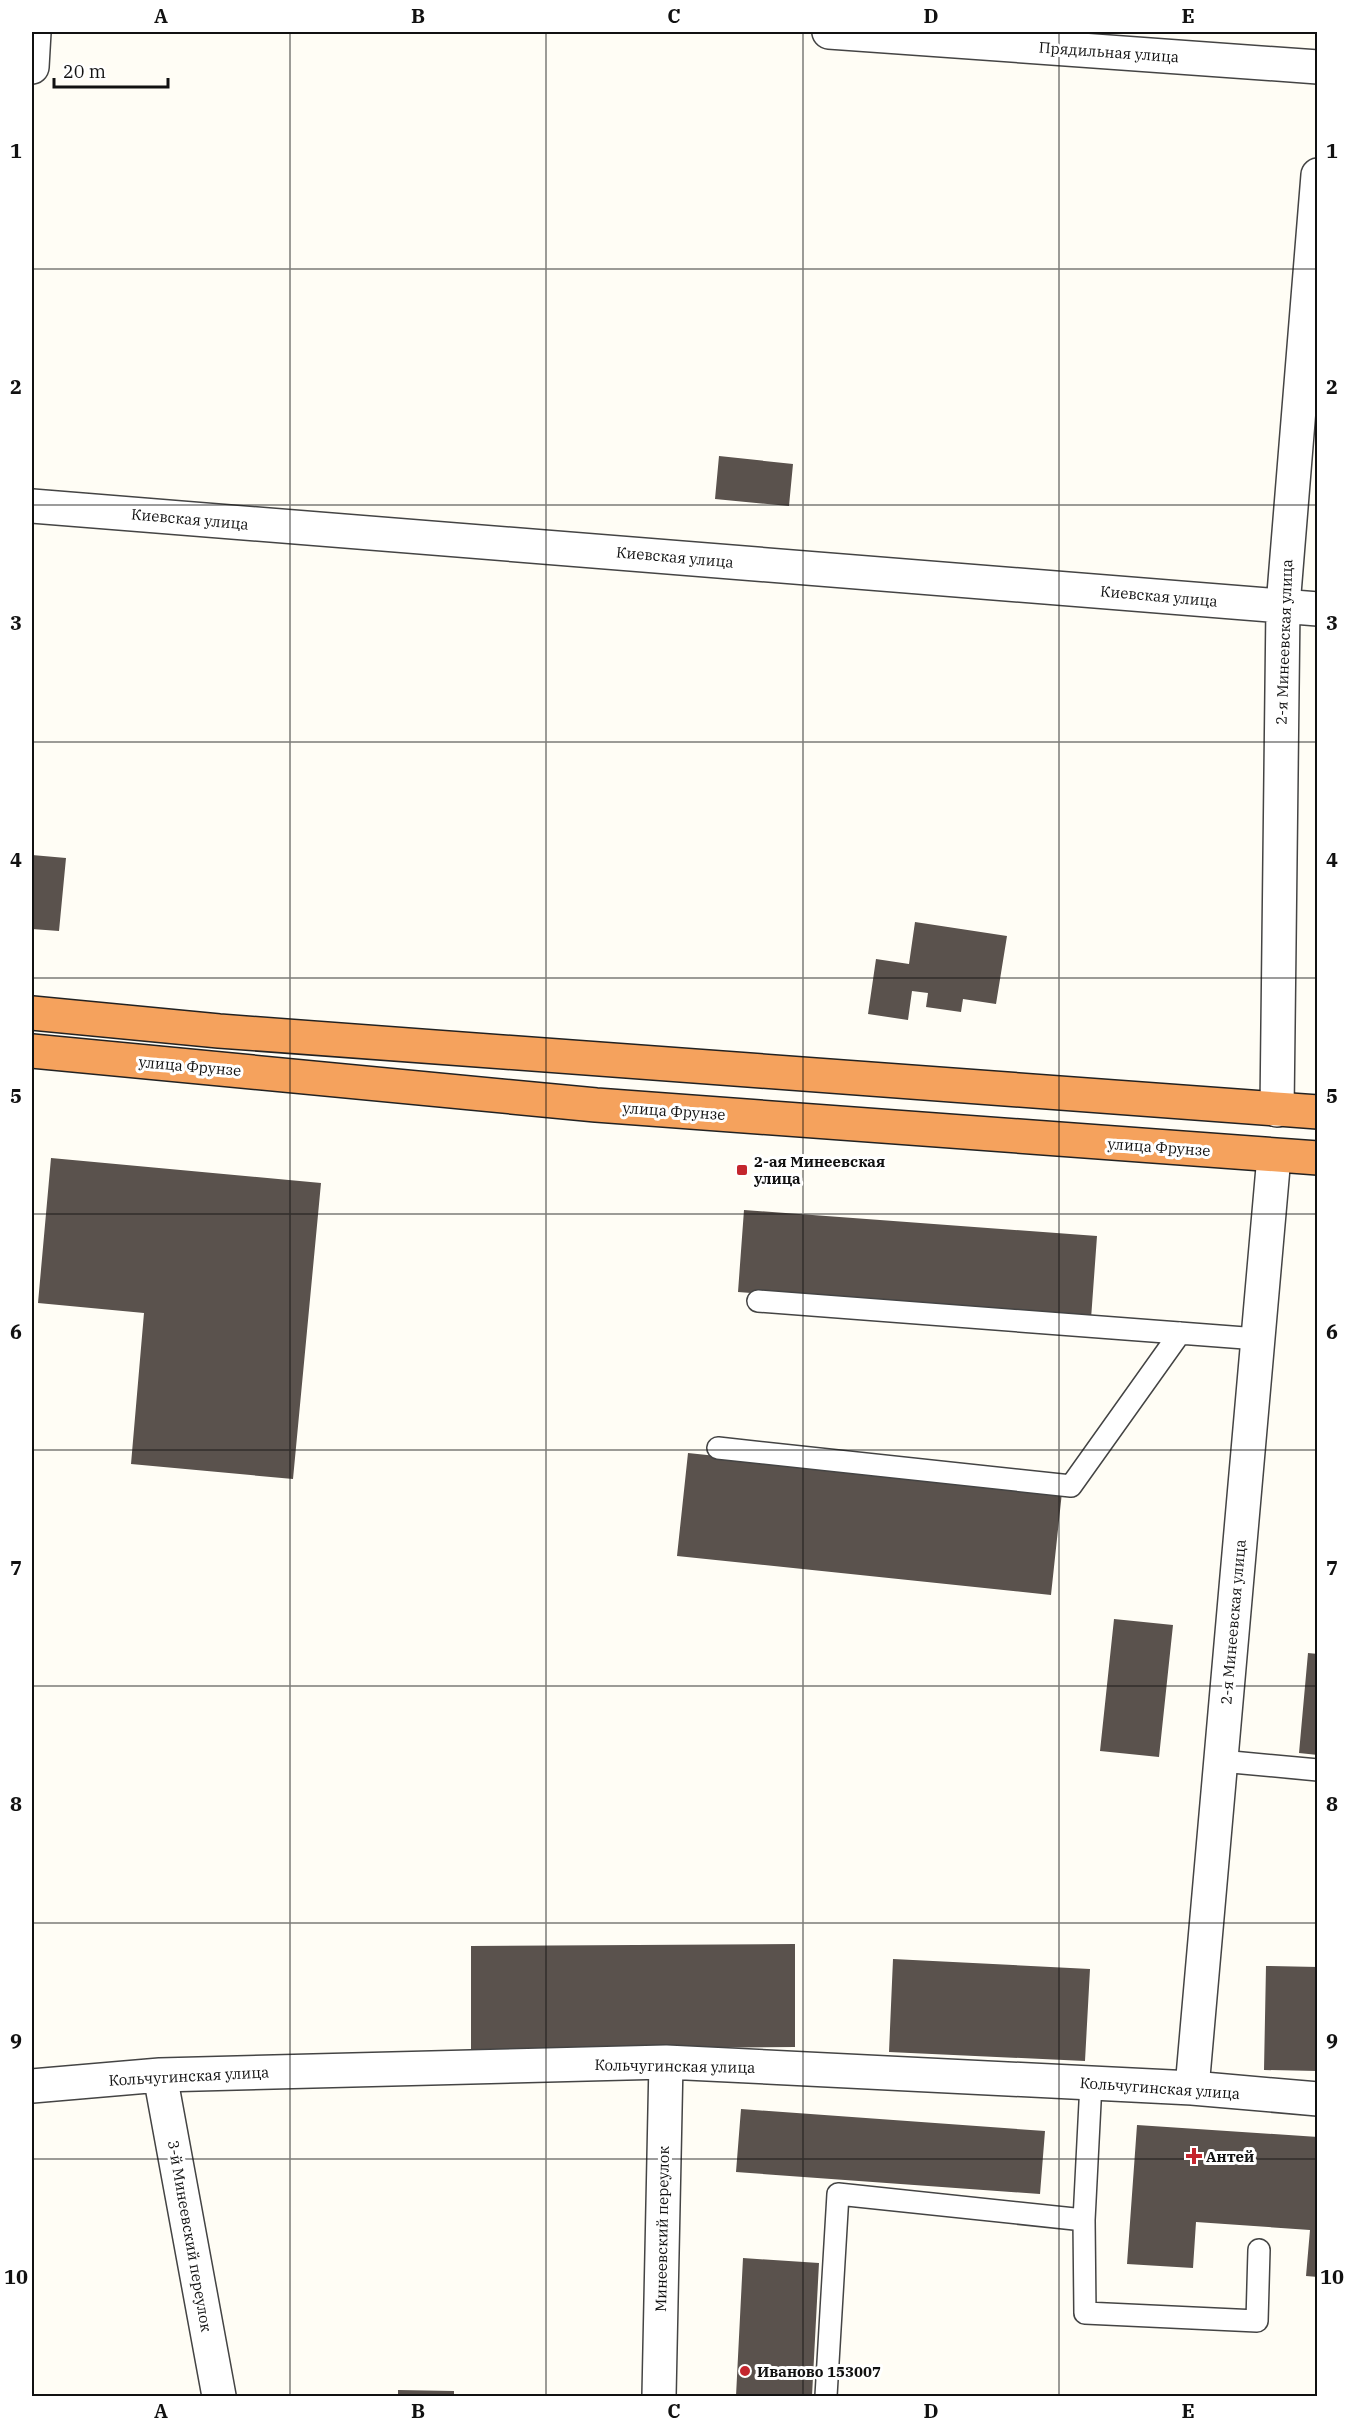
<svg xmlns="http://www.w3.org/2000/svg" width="1349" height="2428" viewBox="0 0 1349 2428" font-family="'IBM Plex Serif',serif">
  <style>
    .building { fill: #5a524d }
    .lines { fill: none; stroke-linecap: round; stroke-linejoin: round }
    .lane-casing { stroke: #444; stroke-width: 24 }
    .street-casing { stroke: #444; stroke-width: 36 }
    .highway-casing { stroke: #222; stroke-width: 36 }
    .lane { stroke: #fff; stroke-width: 21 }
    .street { stroke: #fff; stroke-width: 33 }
    .highway { stroke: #f5a25d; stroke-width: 33 }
    .grid { fill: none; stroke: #111; stroke-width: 1.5; stroke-opacity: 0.55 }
    .poi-dot { fill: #c4262e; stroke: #fff; stroke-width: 2 }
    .labels { text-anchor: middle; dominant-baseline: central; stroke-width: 6; stroke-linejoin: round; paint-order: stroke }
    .street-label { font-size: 15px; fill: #111; stroke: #fff }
    .poi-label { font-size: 15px; font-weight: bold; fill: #111; stroke: #fff; text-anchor: start }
    .neatline { fill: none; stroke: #111; stroke-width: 2 }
    .grid-label { font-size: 20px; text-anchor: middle; font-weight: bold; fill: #111 }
  </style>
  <rect width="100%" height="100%" fill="#fffdf5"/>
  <path class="building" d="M719 456 793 464 789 506 715 499Z
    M32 855 66 858 59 931 32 929Z
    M915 922 1007 936 996 1004 963 999 961 1012 926 1007 928 993 912 991 908 1020 868 1014 876 959 909 964Z
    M51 1158 321 1183 293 1479 131 1464 144 1313 38 1303Z
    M744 1210 1097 1236 1091 1319 738 1292Z
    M688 1453 1062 1492 1051 1595 677 1556Z
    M1114 1619 1173 1625 1159 1757 1100 1751Z
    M1308 1653 1318 1654V1755L1299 1753Z
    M795 1944V2047L471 2050V1946Z
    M893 1959 1090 1969 1085 2061 889 2052Z
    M1266 1966 1318 1967V2071L1264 2070Z
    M741 2109 1045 2131 1040 2194 736 2172Z
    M1137 2125 1318 2137V2277L1306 2276 1310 2230 1196 2222 1193 2268 1127 2264Z
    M743 2258 819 2263 812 2396H736Z
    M398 2390 454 2391V2396H398Z"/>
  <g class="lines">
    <defs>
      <path id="lane" d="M758 1301 1258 1339
        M718 1448 1071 1486 1180 1333
        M1221 1761 1318 1770
        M1084 2220 1085 2313 1257 2321 1259 2250
        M826 2396 838 2194 1084 2220 1091 2083"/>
      <path id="street" d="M829 32 1318 67
        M32 67 34 32
        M32 506 1318 609
        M1277 1110 1283 606 1318 175
        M160 2075 219 2396
        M32 2086 160 2075 666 2062 1192 2088 1318 2099
        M1192 2088 1274 1156
        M659 2396 666 2062"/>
      <path id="highway" d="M32 1013 219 1031 1318 1112
        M32 1051 596 1105 1318 1158"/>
    </defs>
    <use href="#lane" class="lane-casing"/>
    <use href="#street" class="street-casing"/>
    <use href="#highway" class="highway-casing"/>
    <use href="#lane" class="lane"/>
    <use href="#street" class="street"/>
    <use href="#highway" class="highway"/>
  </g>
  <path class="grid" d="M290 32V2396M546 32V2396M803 32V2396M1059 32V2396M32 269H1318M32 505H1318M32 742H1318M32 978H1318M32 1214H1318M32 1450H1318M32 1686H1318M32 1923H1318M32 2159H1318"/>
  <g class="poi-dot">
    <rect x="736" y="1164" width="12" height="12" rx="3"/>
    <path d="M1191 2147h6v6h6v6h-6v6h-6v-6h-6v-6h6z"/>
    <circle cx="745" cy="2371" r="6"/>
  </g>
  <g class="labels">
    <g class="street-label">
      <text transform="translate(1109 52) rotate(4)">Прядильная улица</text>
      <text transform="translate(190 519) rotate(5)">Киевская улица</text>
      <text transform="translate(675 557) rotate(5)">Киевская улица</text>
      <text transform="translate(1159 596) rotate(5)">Киевская улица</text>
      <text transform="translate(1284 642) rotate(-88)">2-я Минеевская улица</text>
      <text transform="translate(190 1066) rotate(5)">улица Фрунзе</text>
      <text transform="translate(674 1111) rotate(4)">улица Фрунзе</text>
      <text transform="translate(1159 1147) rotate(4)">улица Фрунзе</text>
      <text transform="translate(1233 1622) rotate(-85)">2-я Минеевская улица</text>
      <text transform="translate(675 2066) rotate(1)">Кольчугинская улица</text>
      <text transform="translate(189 2076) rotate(-3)">Кольчугинская улица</text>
      <text transform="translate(1160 2088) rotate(4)">Кольчугинская улица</text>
      <text transform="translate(662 2229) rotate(-89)">Минеевский переулок</text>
      <text transform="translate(190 2236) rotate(80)">3-й Минеевский переулок</text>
    </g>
    <g class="poi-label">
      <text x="754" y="1161">2-ая Минеевская<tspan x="754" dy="17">улица</tspan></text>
      <text x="1206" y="2156">Антей</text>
      <text x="757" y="2371">Иваново 153007</text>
    </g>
  </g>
  <rect width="1349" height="2428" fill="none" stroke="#ffffff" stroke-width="66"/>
  <path d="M54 78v9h114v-9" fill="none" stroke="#111111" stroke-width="3"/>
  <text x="63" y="78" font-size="18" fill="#111111" stroke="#ffffff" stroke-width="4.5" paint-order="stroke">20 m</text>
  <rect x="33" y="33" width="1283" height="2362" class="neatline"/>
  <g class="grid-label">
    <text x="161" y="23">A</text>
    <text x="418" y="23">B</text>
    <text x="674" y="23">C</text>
    <text x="931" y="23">D</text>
    <text x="1188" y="23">E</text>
    <text x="16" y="158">1</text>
    <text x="1332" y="158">1</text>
    <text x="16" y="394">2</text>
    <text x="1332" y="394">2</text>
    <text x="16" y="630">3</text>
    <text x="1332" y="630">3</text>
    <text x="16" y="867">4</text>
    <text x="1332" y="867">4</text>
    <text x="16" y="1103">5</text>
    <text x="1332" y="1103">5</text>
    <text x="16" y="1339">6</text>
    <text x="1332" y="1339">6</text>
    <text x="16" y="1575">7</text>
    <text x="1332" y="1575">7</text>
    <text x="16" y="1811">8</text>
    <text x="1332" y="1811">8</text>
    <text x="16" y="2048">9</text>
    <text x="1332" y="2048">9</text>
    <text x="16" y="2284">10</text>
    <text x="1332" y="2284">10</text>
    <text x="161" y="2418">A</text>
    <text x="418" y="2418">B</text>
    <text x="674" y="2418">C</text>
    <text x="931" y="2418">D</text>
    <text x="1188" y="2418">E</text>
  </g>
</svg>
